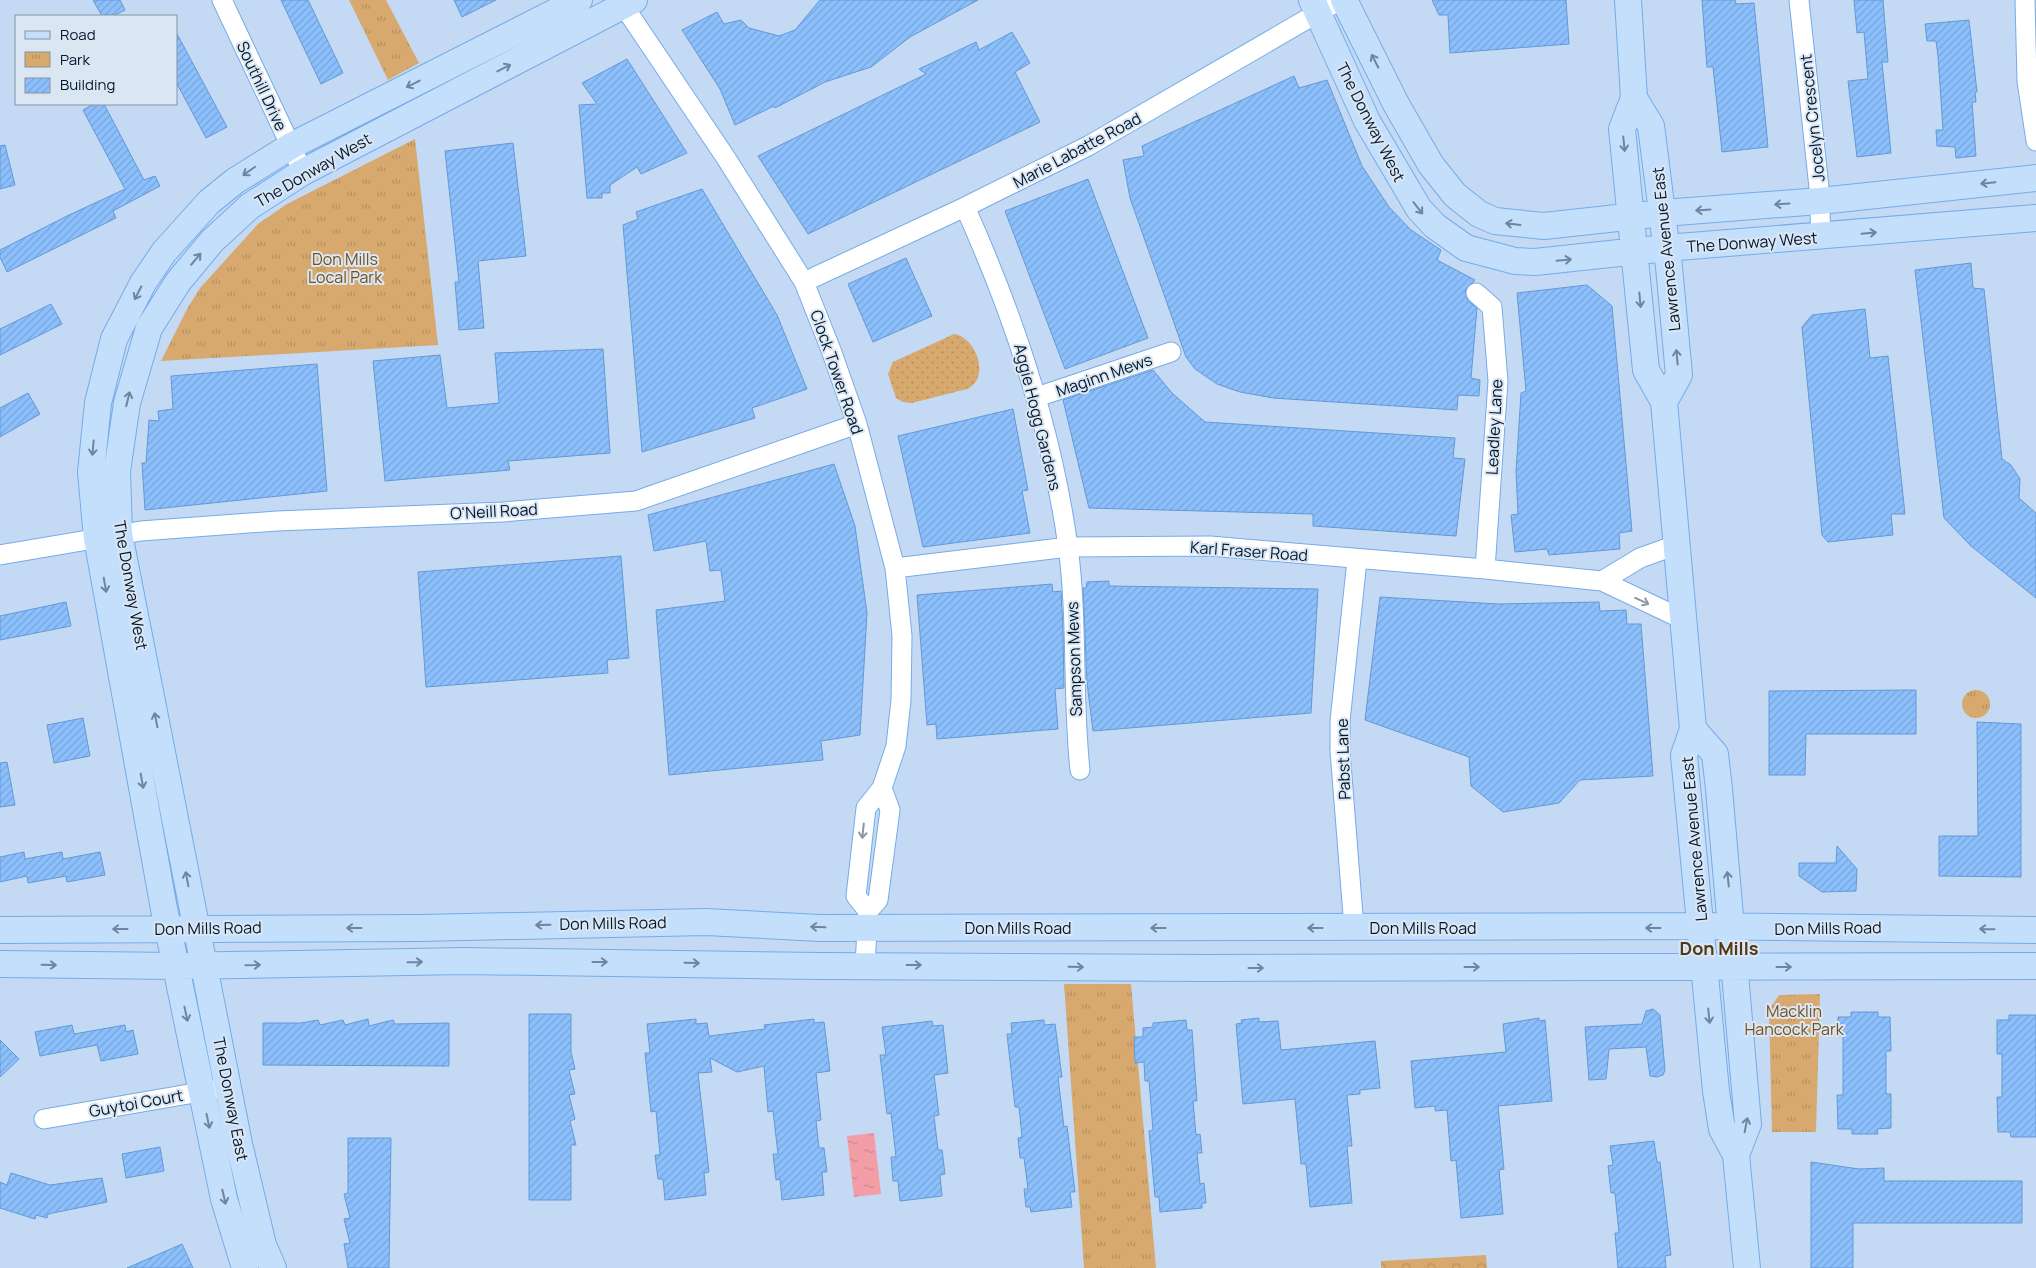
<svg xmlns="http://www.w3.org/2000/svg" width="2036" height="1268" viewBox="0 0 2036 1268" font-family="Manrope,sans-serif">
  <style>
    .grass { fill: url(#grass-dots) }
    .forest { fill: url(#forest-crowns) }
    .park { fill: url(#park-tufts) }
    .water { fill: url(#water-ripples) }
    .building { fill: url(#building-hatch); stroke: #6498d4 }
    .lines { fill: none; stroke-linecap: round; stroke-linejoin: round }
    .street-casing { stroke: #75abe8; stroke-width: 21 }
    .secondary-casing { stroke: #75abe8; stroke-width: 28 }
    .street { stroke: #fff; stroke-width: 19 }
    .secondary { stroke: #c4dffc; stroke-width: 26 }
    .oneway { stroke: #6d859e }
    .oneway2 { stroke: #8d96a0 }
    .labels { text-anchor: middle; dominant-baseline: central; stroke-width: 4; stroke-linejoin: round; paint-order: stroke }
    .street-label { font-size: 16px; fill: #02162c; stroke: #dbe6f3 }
    .park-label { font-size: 16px; fill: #73501f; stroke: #dbe6f3 }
    .neighbourhood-label { font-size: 18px; font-weight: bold; fill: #513816; stroke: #dbe6f3 }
  </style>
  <defs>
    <pattern id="grass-dots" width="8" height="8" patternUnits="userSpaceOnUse" patternTransform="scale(1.25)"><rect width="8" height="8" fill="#d7a96e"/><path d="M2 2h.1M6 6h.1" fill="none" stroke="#b7915f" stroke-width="1.8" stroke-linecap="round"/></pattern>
    <pattern id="forest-crowns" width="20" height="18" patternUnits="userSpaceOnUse" patternTransform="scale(1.25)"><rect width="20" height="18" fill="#d7a96e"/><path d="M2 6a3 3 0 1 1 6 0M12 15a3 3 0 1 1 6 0" fill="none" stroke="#b7915f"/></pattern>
    <pattern id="park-tufts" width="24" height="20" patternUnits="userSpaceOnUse" patternTransform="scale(1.25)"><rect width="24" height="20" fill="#d7a96e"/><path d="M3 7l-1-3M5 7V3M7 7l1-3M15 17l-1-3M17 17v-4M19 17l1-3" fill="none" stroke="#b7915f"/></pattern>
    <pattern id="water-ripples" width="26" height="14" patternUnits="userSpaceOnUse" patternTransform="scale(1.25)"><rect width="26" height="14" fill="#f39da7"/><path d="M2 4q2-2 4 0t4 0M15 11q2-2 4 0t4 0" fill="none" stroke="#cf8690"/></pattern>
    <pattern id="building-hatch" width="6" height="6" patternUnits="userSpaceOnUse" patternTransform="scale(1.25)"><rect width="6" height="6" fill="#8cc0fd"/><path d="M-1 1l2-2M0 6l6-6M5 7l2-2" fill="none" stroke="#77a4d9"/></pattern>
  </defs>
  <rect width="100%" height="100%" fill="#c4daf4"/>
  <path class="grass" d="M954 334C976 337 991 378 967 389L912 403 903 402 896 398 888 374 893 362Z"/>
  <path class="forest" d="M1486 1255 1487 1268H1381V1261Z"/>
  <path class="park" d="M349 0H386L419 63 388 80Z
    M415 139 438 345 161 361 187 309 200 288 258 224 287 204Z
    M1962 704a14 14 0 1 1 28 0a14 14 0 1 1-28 0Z
    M1064 984H1131L1156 1268H1084Z
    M1820 994 1816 1132H1772L1769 1010 1779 995Z"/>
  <path class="water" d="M874 1133 881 1194 854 1197 847 1136Z"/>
  <path class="building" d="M93 0H120L125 10 113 16H102Z
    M281 0H308L343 73 321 84Z
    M454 0H496L462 17Z
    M820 0H978L910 37 871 67 825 82 775 108 774 106 735 125 720 89 682 30 717 12 724 24 741 20 749 28 779 36 795 30Z
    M1432 0H1566L1569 44 1450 53 1448 15H1439Z
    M1702 0H1735L1736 4 1754 3 1768 147 1722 152 1713 67H1707Z
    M1854 0H1883L1888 62H1882L1891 153 1857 157 1848 81 1868 79 1864 32 1857 33Z
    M1969 20 1977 92H1975L1976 102H1972L1976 156 1956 158 1955 147 1937 146 1936 130H1943L1938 56 1936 41H1927L1925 24Z
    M176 32 227 127 206 138 176 82Z
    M1012 32 1030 63 1015 72 1040 122 808 234 758 156 926 74 919 69 976 42 979 50Z
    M627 59 687 153 641 174 637 167 610 185V193H602V198H587L579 105 597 104 582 83Z
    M1294 76 1299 88 1327 80 1362 166 1389 207 1411 230 1441 250 1437 260 1475 280 1465 291 1468 301 1477 308 1471 378 1480 380 1479 396 1458 395 1457 410 1273 398 1240 392 1217 384 1195 369 1186 357 1130 198 1123 160 1144 156 1142 146Z
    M94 104H104L144 180 155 176 160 186 113 211 116 218 7 272 0 257V250L67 216 125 189 83 110Z
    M513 143 526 256 478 261 484 328 459 330 455 282H459L445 151Z
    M5 145 15 185 0 189V146Z
    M1088 179 1148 338 1065 369 1005 211Z
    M702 189 777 315 807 389 752 408 755 418 642 452 623 225 638 219 636 212Z
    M906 258 932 316 873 342 848 284Z
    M1971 263 1973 288 1984 289 2002 459 2011 465 2020 479 2019 498 2036 513V598L1971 546 1944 518 1915 270Z
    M1587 285 1612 306 1632 531 1619 533 1620 549 1549 555 1547 549 1515 552 1511 515 1518 514 1516 472 1521 393 1526 391 1517 293Z
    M51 304 62 324 0 355V329Z
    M1865 309 1870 358 1888 356 1905 514H1891L1893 535 1828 542 1822 535 1802 327 1812 315Z
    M603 349 610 453 508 461 510 470 385 481 373 361 440 355 447 408 499 403 495 353Z
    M317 364 327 491 145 510 142 463H146L149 420 159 421 158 411 173 409 171 376Z
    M1153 370 1172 393 1205 422 1455 438 1453 458 1465 459 1456 536 1313 526V514L1089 508 1063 400Z
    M28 393 40 414 0 437V408Z
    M1013 409 1028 490 1022 491 1030 533 923 547 898 436Z
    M834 464 855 526 867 613 860 735 821 741 823 760 669 775 656 610 725 601 721 570 710 571 706 541 654 551 648 515Z
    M621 556 629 658 607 660 608 673 426 687 418 572Z
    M1109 581V586L1318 589 1311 713 1093 731 1087 683 1083 588H1086L1087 582Z
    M1052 584 1053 592 1061 591 1063 631 1064 688 1055 689 1058 729 937 739 936 724 927 725 917 595Z
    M1380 597 1498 604 1599 602 1600 611 1626 610 1627 624H1641L1653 776 1580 780 1559 803 1503 812 1471 786 1469 757 1365 720Z
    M66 602 71 626 0 640V616Z
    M1916 690V734H1806L1805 775H1769V691Z
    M83 718 90 756 54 763 47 725Z
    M1977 722 2021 724V877L1939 876V836H1978Z
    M7 762 15 805 0 807V763Z
    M1837 846 1857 869 1856 891 1822 892 1799 876V863H1836Z
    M24 852 25 859 62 852 63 859 100 852 105 875 67 882 66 876 28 883 27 876 0 882V857Z
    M1653 1009 1660 1015 1665 1070 1663 1075 1657 1077 1650 1076 1646 1047 1609 1049 1606 1079 1589 1080 1585 1027 1642 1024 1646 1011Z
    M1851 1012H1878V1017H1890L1891 1051H1886V1094H1891V1128L1877 1129 1878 1134H1852V1129H1838L1837 1095H1843V1036H1838V1017H1851Z
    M529 1014H571V1052L575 1069 569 1070 575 1094 569 1095 575 1119 570 1121 576 1145H571V1200H529Z
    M2009 1015H2036V1137H2011L2010 1132H1998L1997 1097H2002V1054H1997V1020H2009Z
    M1259 1018V1022L1278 1021 1281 1050 1375 1041 1380 1088 1360 1090V1094L1347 1095 1352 1146H1347L1352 1203 1310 1207 1306 1164H1301L1295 1099 1243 1104 1236 1024 1242 1023 1241 1020Z
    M1539 1018V1021L1545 1020 1552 1101 1498 1106 1504 1169 1499 1170 1503 1214 1461 1218 1456 1160 1451 1161 1447 1110 1435 1111V1106L1415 1108 1411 1061 1506 1052 1503 1024Z
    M368 1019 369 1026 393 1020 395 1024 449 1023V1066L263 1065V1023H301L318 1020 320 1025 343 1020 345 1025Z
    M696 1019V1024L707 1023 709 1036 765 1029 764 1025 814 1019V1023L824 1022 830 1071 816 1073 821 1120 816 1121 819 1148H824L827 1172H822L824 1195 782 1200 780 1179 776 1180 773 1154H778L773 1111 768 1112 764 1066 737 1072 710 1058 712 1072 698 1073 709 1172 704 1173 706 1195 665 1200 663 1179H658L655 1155H660L656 1111 651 1112 645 1053H650L647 1024Z
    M1044 1020V1025L1055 1024 1062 1077H1058L1064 1127 1067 1126 1075 1192H1070L1072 1207 1031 1212 1030 1207H1026L1024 1189H1028L1024 1158H1020L1018 1138 1022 1137 1019 1107H1015L1007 1034H1012L1011 1023Z
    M1186 1020 1187 1030H1192L1197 1101H1193L1196 1135 1200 1134 1202 1153H1197L1200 1184 1204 1183 1206 1203H1202V1208L1160 1212 1159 1197H1155L1149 1131 1153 1130 1149 1081H1145L1144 1062 1135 1063 1134 1037H1143V1028L1153 1027V1023Z
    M932 1021 933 1026 943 1025 948 1073 934 1075 939 1115 934 1116 938 1150H942L945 1174 940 1175 942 1196 900 1201 898 1181H893L891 1157H896L891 1113 887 1114 880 1055H886L882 1027Z
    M72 1025 74 1034 125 1025 126 1032 133 1030 138 1054 101 1061 97 1045 40 1056 35 1032Z
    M0 1040 19 1059 0 1077Z
    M348 1138H391L389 1268H348L344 1244 350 1243 344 1219 350 1218 344 1194 348 1193Z
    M1654 1141 1657 1162H1660L1671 1255 1665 1256 1666 1268H1618L1615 1233H1619L1615 1193H1611L1608 1166 1613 1165 1610 1146Z
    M160 1147 164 1171 126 1178 122 1154Z
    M1811 1162 1859 1169 1884 1168V1181H2022V1223H1853V1268H1811Z
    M11 1173 50 1185 102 1178 107 1202 48 1214 47 1218 36 1215 35 1219 0 1208V1182L7 1185Z
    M182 1244 193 1268H127Z"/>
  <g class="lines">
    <defs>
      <path id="street" d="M222 0 303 172
        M1799 0 1819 188 1821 237
        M2025 0 2027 81 2036 141
        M623 5 726 158 804 282 831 350 857 424 895 568 902 636 901 700 896 746 882 788 866 808 856 896 868 911
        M965 207C1014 316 1052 429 1068 547 1078 621 1072 696 1080 770
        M804 282 965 207 1088 146 1340 0
        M1476 293 1492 307 1498 381 1485 569
        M1037 397 1171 352
        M0 555 141 531 277 521 503 512 636 501 857 424
        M895 568 1068 547 1210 546 1485 569 1602 581 1682 619
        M1602 581 1640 558 1676 545
        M1354 928 1340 751V721L1357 560
        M865 966 868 911 878 900 890 810 882 788
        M44 1119 212 1090"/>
      <path id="secondary" d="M1312 0 1367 121 1419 209 1435 226 1466 248 1515 261 1535 262 1666 248 2036 218
        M1344 0 1396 104 1431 165 1455 195 1479 214 1495 221 1544 226 1663 213 1820 201 2036 178
        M1628 0 1634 98 1622 129 1646 370 1664 402 1693 729 1684 755 1716 1091 1722 1129 1736 1155 1747 1268
        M1634 98 1651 126 1669 267 1679 375 1664 402
        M1693 729 1715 754 1719 789 1748 1124 1736 1155
        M0 930 420 928 706 922 820 928 1701 926 2036 930
        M0 964 177 966 464 961 821 966 1207 968 2036 966
        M245 1268 224 1199 164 909 97 538 91 472 98 403 114 339 143 283 164 252 209 202 235 181 291 146 579 0
        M273 1268 263 1245 239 1144 119 534 117 471 127 403 149 328 178 282 212 241 250 206 303 172 634 0"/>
    </defs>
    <use href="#street" class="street-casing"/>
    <use href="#secondary" class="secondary-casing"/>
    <use href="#street" class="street"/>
    <use href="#secondary" class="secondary"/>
  </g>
  <defs><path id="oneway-shaft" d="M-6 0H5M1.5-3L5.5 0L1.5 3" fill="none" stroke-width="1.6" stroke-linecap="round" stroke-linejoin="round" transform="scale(1.25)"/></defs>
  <g class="oneway">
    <use href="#oneway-shaft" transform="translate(1375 61) rotate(-117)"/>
    <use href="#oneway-shaft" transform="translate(504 68) rotate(-27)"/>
    <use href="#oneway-shaft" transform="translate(413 84) rotate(153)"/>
    <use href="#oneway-shaft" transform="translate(1624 144) rotate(84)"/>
    <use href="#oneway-shaft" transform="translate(249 171) rotate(145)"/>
    <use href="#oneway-shaft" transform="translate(1988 183) rotate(174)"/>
    <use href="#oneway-shaft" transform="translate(1782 204) rotate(176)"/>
    <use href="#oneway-shaft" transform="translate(1418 208) rotate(52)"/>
    <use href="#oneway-shaft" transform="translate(1703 210) rotate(176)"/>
    <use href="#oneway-shaft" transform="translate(1513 224) rotate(-173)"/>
    <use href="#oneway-shaft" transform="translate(1869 233) rotate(-5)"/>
    <use href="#oneway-shaft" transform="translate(196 259) rotate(-50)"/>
    <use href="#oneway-shaft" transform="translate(1564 260) rotate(-5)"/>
    <use href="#oneway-shaft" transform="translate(138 293) rotate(117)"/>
    <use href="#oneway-shaft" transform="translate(1640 300) rotate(85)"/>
    <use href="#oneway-shaft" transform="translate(1677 357) rotate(-95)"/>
    <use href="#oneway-shaft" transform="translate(128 399) rotate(-76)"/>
    <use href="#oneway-shaft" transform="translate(93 448) rotate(95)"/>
    <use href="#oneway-shaft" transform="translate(105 585) rotate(80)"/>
    <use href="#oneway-shaft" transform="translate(156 720) rotate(-101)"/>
    <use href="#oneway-shaft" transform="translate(142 781) rotate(80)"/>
    <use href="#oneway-shaft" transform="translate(187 879) rotate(-101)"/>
    <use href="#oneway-shaft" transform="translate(1728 879) rotate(-96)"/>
    <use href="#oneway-shaft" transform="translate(543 925) rotate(179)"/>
    <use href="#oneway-shaft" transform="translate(818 927) rotate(-178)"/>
    <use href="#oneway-shaft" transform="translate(354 928) rotate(-180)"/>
    <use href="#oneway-shaft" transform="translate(1158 928) rotate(180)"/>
    <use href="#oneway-shaft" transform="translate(1315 928) rotate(-180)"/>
    <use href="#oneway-shaft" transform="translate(1653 928) rotate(180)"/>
    <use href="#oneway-shaft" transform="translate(120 929) rotate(180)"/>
    <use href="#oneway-shaft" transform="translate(1987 929) rotate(-179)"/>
    <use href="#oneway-shaft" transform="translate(415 962) rotate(-1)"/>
    <use href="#oneway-shaft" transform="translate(600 962)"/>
    <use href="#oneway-shaft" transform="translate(692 963) rotate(1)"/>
    <use href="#oneway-shaft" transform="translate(49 965) rotate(1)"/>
    <use href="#oneway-shaft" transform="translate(253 965) rotate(-1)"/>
    <use href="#oneway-shaft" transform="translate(914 965)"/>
    <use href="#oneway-shaft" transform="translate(1076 967) rotate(1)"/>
    <use href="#oneway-shaft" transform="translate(1472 967)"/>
    <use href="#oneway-shaft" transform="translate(1784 967)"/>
    <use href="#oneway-shaft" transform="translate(1256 968)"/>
    <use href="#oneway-shaft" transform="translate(186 1014) rotate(78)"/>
    <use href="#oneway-shaft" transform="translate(1709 1016) rotate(84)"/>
    <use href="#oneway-shaft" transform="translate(208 1121) rotate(78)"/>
    <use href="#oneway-shaft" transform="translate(1746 1125) rotate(-79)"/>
    <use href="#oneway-shaft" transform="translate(224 1197) rotate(77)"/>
  </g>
  <g class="oneway2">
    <use href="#oneway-shaft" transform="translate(1642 601) rotate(25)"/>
    <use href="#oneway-shaft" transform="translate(863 831) rotate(96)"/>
  </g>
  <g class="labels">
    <g class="street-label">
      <text transform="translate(262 86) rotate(65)">Southill Drive</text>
      <text transform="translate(1812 118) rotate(-96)">Jocelyn Crescent</text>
      <text transform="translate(1371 122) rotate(63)">The Donway West</text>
      <text transform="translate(1077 150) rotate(-28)">Marie Labatte Road</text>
      <text transform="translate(313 170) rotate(-30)">The Donway West</text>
      <text transform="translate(1752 242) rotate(-4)">The Donway West</text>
      <text transform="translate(1666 249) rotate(-96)">Lawrence Avenue East</text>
      <text transform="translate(837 372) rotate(71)">Clock Tower Road</text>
      <text transform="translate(1104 375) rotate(-19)">Maginn Mews</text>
      <text transform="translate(1038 417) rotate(76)">Aggie Hogg Gardens</text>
      <text transform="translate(1494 427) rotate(-87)">Leadley Lane</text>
      <text transform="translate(494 511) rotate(-3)">O'Neill Road</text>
      <text transform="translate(1249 551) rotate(4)">Karl Fraser Road</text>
      <text transform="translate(131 585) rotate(80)">The Donway West</text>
      <text transform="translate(1074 659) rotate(-92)">Sampson Mews</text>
      <text transform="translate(1343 759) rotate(-92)">Pabst Lane</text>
      <text transform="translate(1694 839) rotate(-95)">Lawrence Avenue East</text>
      <text transform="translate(613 923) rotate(-1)">Don Mills Road</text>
      <text transform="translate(208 928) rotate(-1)">Don Mills Road</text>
      <text x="1018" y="928">Don Mills Road</text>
      <text x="1423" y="928">Don Mills Road</text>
      <text transform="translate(1828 928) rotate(-1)">Don Mills Road</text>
      <text transform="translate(231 1099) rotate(79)">The Donway East</text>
      <text transform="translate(136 1103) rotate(-10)">Guytoi Court</text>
    </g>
    <g class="park-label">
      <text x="345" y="259">Don Mills<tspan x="345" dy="18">Local Park</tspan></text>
      <text x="1794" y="1011">Macklin<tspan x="1794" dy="18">Hancock Park</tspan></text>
    </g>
    <g class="neighbourhood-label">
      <text x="1719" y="948">Don Mills</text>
    </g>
  </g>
  <rect x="15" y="15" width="162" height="90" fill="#dbe6f3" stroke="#8493a3"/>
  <rect x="25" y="31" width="25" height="8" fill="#c4dffc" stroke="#8493a3"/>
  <text x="60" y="40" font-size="15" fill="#02162c">Road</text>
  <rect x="25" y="52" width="25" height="15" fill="url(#park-tufts)" stroke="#8493a3"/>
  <text x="60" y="65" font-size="15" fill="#02162c">Park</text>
  <rect x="25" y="78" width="25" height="15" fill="url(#building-hatch)" stroke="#8493a3"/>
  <text x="60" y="90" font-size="15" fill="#02162c">Building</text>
</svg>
